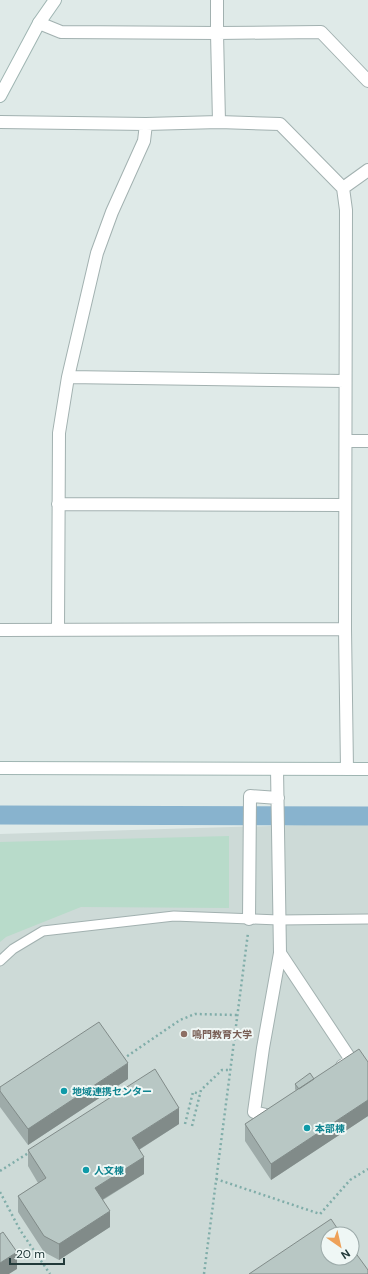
<svg xmlns="http://www.w3.org/2000/svg" width="368" height="1274" viewBox="0 0 368 1274" font-family="'DM Sans','Noto Sans JP',sans-serif">
  <style>
    .built { fill: #cddad7; fill-rule: evenodd }
    .green { fill: #b8dbca }
    .lines { fill: none; stroke-linecap: round; stroke-linejoin: round }
    .canal { stroke: #88b3ce; stroke-width: 19 }
    .lane-casing { stroke: #a2b1b0; stroke-width: 11 }
    .street-casing { stroke: #a2b1b0; stroke-width: 14 }
    .secondary-casing { stroke: #9fb5b2; stroke-width: 14 }
    .path { stroke: #80ada9; stroke-width: 2.5; stroke-dasharray: 2 3; stroke-linecap: butt }
    .lane { stroke: #fff; stroke-width: 9 }
    .street { stroke: #fff; stroke-width: 12 }
    .secondary { stroke: #fff; stroke-width: 12 }
    .wall { fill: #9eaba9 }
    .shaded-wall { fill: #818b89 }
    .building { fill: #b8c7c4; stroke: #818b89 }
    .education-dot { fill: #8d6e63; stroke: #eff7f5; stroke-width: 1.5 }
    .culture-dot { fill: #0f9aa8; stroke: #eff7f5; stroke-width: 1.5 }
    .labels { text-anchor: middle; dominant-baseline: central; stroke-width: 4; stroke-linejoin: round; paint-order: stroke }
    .education-label { font-size: 10px; font-weight: bold; fill: #785e54; stroke: #eff7f5; text-anchor: start }
    .culture-label { font-size: 10px; font-weight: bold; fill: #0d838f; stroke: #eff7f5; text-anchor: start }
  </style>
  <rect width="100%" height="100%" fill="#dfeae8"/>
  <path class="built" d="M368 823V1274H0V834ZM328 1234H352V1258H328Z"/>
  <path class="green" d="M229 836V908L81 907 6 937 0 942V842Z"/>
  <g class="lines">
    <path class="canal" d="M0 815 368 816"/>
    <defs>
      <path id="lane" d="M0 961 13 949 43 931 174 916 279 920 368 919"/>
      <path id="street" d="M217 0V33L219 122
        M39 23 61 32 217 33 321 32 368 81
        M0 122 146 124 219 122 280 124 343 188 346 210 345 629 347 769
        M343 188 368 170
        M68 377 345 381
        M346 441H368
        M58 504 345 505
        M0 630 345 629
        M58 630 59 433 68 377 97 253 112 212 144 141 146 124
        M249 919 250 796 278 798
        M280 953 351 1060 342 1066
        M275 1113 270 1116 254 1112 263 1048 280 953 277 769"/>
      <path id="secondary" d="M0 96 39 23 55 0
        M0 768 368 769"/>
    </defs>
    <use href="#lane" class="lane-casing"/>
    <use href="#street" class="street-casing"/>
    <use href="#secondary" class="secondary-casing"/>
    <path class="path" d="M123 1059 180 1020 195 1014 237 1015
      M185 1124 193 1092 200 1094
      M192 1126 201 1090 222 1070H230
      M0 1171 30 1152
      M216 1179 320 1214 350 1180 368 1169
      M0 1192 20 1230 50 1274
      M204 1274 248 933"/>
    <use href="#lane" class="lane"/>
    <use href="#street" class="street"/>
    <use href="#secondary" class="secondary"/>
  </g>
  <path class="wall" d="M368 1062V1116L271 1180 245 1141V1124L296 1091 295 1089V1084L314 1079Z
    M128 1079 28 1145 0 1107V1087Z
    M179 1124 139 1150 144 1174 103 1200 110 1227 59 1260 44 1252 18 1212V1196L38 1183 28 1166V1150Z"/>
  <path class="shaded-wall" d="M128 1063V1079L28 1145V1129Z
    M368 1100V1116L271 1180V1164Z
    M179 1108V1124L132 1154V1138Z
    M144 1157V1174L95 1204V1188Z
    M110 1211V1227L59 1260V1244Z
    M17 1252V1269L9 1274H0V1263Z"/>
  <path class="building" d="M99 1022 128 1063 28 1129 0 1091V1087Z
    M359 1049 368 1062V1100L271 1164 245 1124Z
    M155 1069 179 1108 132 1138 144 1157 95 1188 110 1211 59 1244 44 1236 18 1196 46 1178 28 1150Z
    M310 1073 314 1079 299 1089 295 1084Z
    M331 1219 341 1234H328V1258H352V1248L368 1270V1274H249Z
    M3 1232 17 1252 0 1263V1234Z"/>
  <circle class="education-dot" cx="184" cy="1034" r="4"/>
  <g class="culture-dot">
    <circle cx="64" cy="1091" r="4"/>
    <circle cx="307" cy="1128" r="4"/>
    <circle cx="86" cy="1170" r="4"/>
  </g>
  <g class="labels">
    <g class="education-label">
      <text x="192" y="1034">鳴門教育大学</text>
    </g>
    <g class="culture-label">
      <text x="72" y="1091">地域連携センター</text>
      <text x="315" y="1128">本部棟</text>
      <text x="94" y="1170">人文棟</text>
    </g>
  </g>
  <g transform="translate(340 1246) rotate(146)"><circle r="19" fill="#eff7f5" stroke="#9dabaa"/>
  <path d="M0-3L7 15L0 10L-7 15Z" fill="#eea159"/>
  <text y="-6" font-size="11" font-weight="bold" text-anchor="middle" fill="#213939">N</text>
  </g>
  <path d="M10 1258v6h54v-6" fill="none" stroke="#213939" stroke-width="2"/>
  <text x="16" y="1258" font-size="12" fill="#213939" stroke="#eff7f5" stroke-width="3" paint-order="stroke">20 m</text>
</svg>
